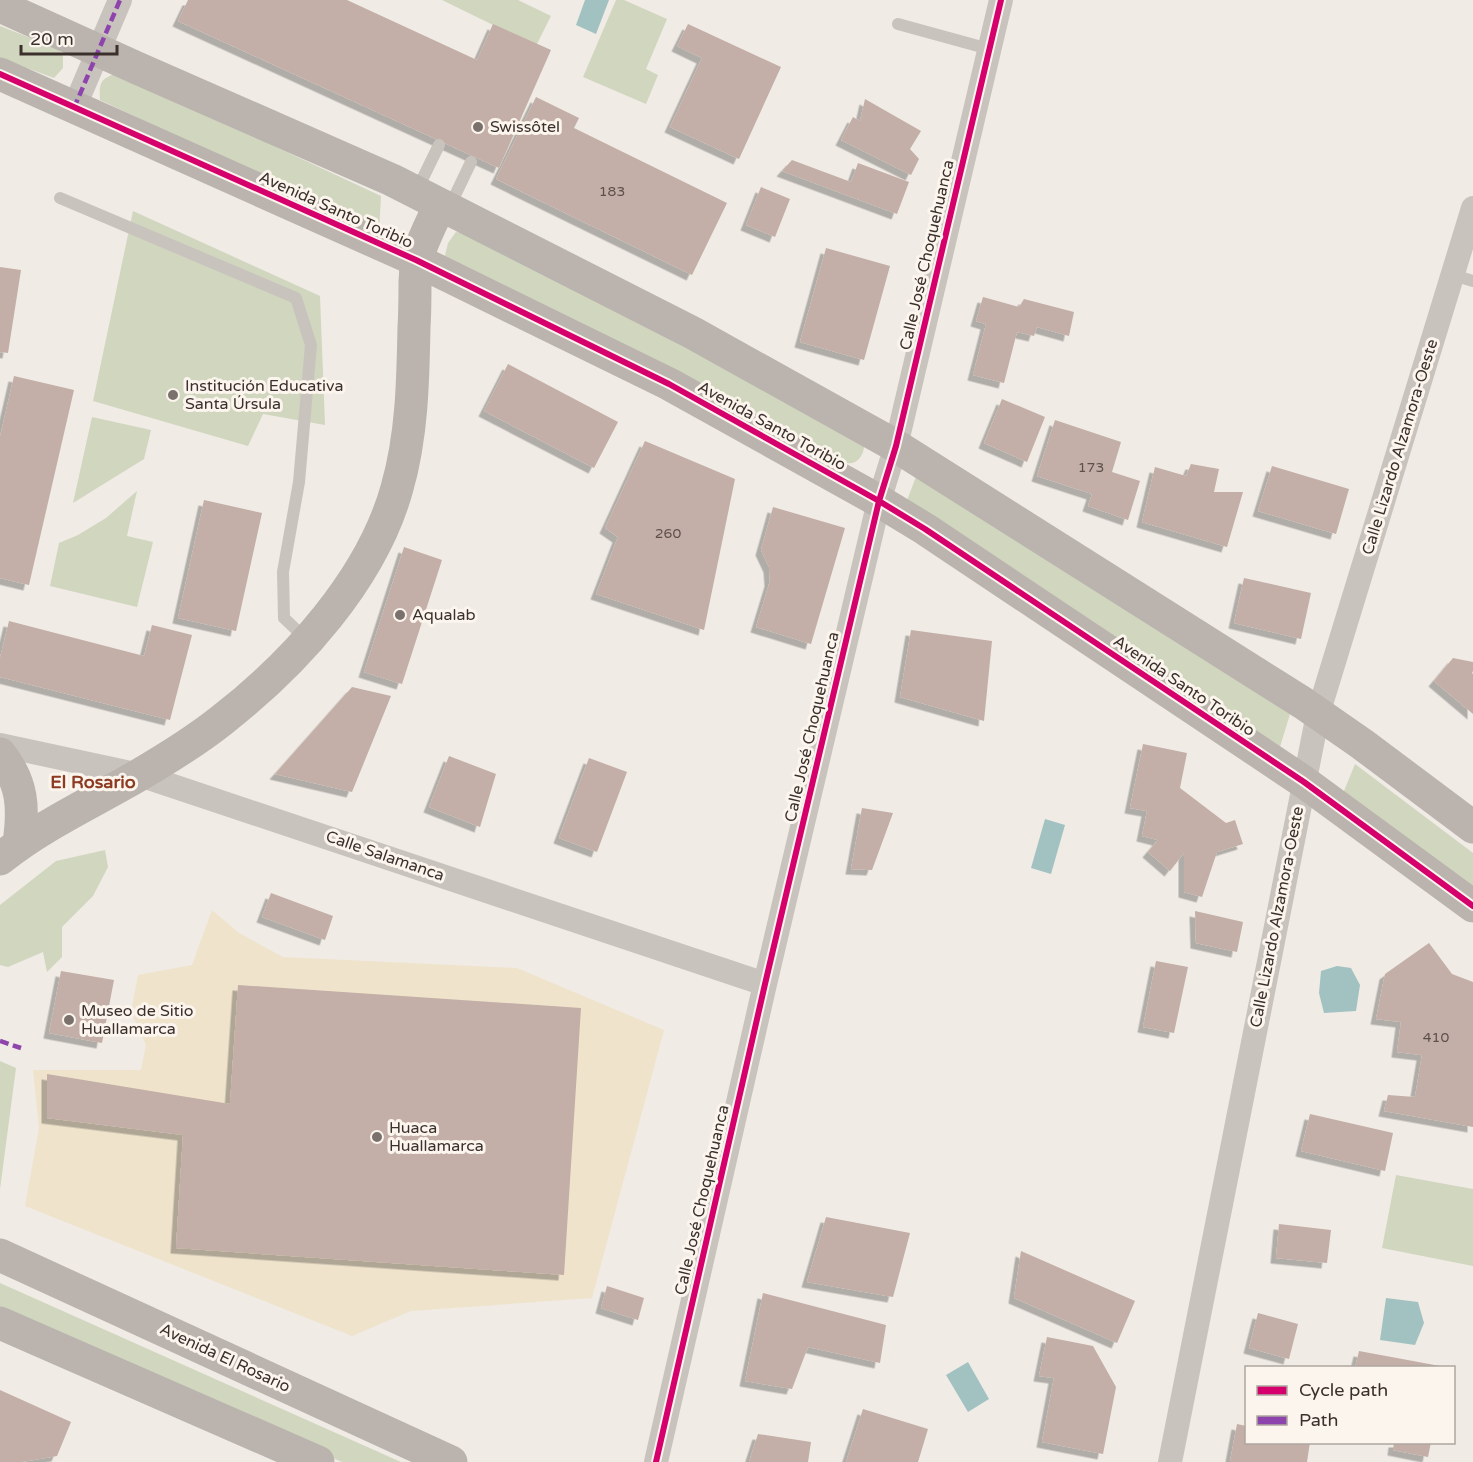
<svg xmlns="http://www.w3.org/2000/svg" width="1473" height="1462" viewBox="0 0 1473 1462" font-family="'Varela Round',sans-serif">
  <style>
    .green { fill: #d1d6bf }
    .sand { fill: #efe3cc }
    .water { fill: #a1c2c1 }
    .building { fill: #c3afa7; filter: url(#shadow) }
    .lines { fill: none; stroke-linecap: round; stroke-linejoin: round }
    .lane { stroke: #c9c3be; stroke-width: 12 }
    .street { stroke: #c9c3be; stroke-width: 24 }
    .secondary { stroke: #bab3ae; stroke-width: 33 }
    .quiet { stroke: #8e44ad; stroke-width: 4.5; stroke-dasharray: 9 4.5; stroke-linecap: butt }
    .cycleway-casing { stroke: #fbf5ee; stroke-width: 10 }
    .cycleway { stroke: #d6006c; stroke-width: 6 }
    .poi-dot { fill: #7a716c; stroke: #fbf5ee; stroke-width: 2 }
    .labels { text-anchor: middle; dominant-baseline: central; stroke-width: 6; stroke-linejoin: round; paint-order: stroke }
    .number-label { font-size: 14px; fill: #5d504a }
    .poi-label { font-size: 16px; fill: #3b302b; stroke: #fbf5ee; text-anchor: start }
    .street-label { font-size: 16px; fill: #3b302b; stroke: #fbf5ee }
    .neighbourhood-label { font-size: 18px; font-weight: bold; fill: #8c3b22; stroke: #fbf5ee }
  </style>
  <defs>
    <filter id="shadow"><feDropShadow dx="-5.5" dy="5.5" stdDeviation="0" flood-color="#0004"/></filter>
  </defs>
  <rect width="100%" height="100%" fill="#f0ebe5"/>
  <path class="green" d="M442 0H518L551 16 536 46Z
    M616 0H624L667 19 646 69 658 75 646 104 583 77Z
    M0 26 56 48 63 54V68L54 78 0 58Z
    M117 73 381 196 379 232 100 100C99 83 100 79 117 73Z
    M133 211 320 296 325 425 263 414 248 446 93 401Z
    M456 232 462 233 864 437C866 450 861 466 844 463L444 260 448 243Z
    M92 417 151 430 144 459 73 503Z
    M917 474 1290 714 1280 747 906 503Z
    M137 491 127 536 153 542 137 607 50 586 59 543 78 535 106 518Z
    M1355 764 1473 853V895L1342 796Z
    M105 850 108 867 93 896 62 927V957L47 972 43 952 8 967 0 965V905L56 861Z
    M0 1061 16 1068 0 1189Z
    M1396 1175 1473 1189V1266L1382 1248Z
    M0 1283 401 1462H342L0 1310Z"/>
  <path class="sand" d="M212 910 239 933 283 957 517 968 664 1030 592 1298 411 1311 352 1336 25 1206 39 1128 33 1070H141L146 1045 131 1012 138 975 192 965Z"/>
  <path class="water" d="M585 0H609L596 34 576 25Z
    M1045 819 1065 825 1051 874 1031 868Z
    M1337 966 1351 968 1360 985 1356 1011 1324 1013 1319 993 1321 971Z
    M1386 1298 1418 1302 1424 1323 1415 1345 1380 1340Z
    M968 1362 989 1399 968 1412 946 1375Z"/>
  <path class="building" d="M188 0H347L477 60 493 24 551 50 499 168 178 21Z
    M688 24 781 67 739 159 670 127 702 58 677 46Z
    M536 97 579 118 574 128 727 203 692 275 496 179Z
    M865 99 921 131 910 149 919 159 911 175 841 140 853 117 860 121Z
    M792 160 851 182 858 163 909 182 897 214 782 171Z
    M761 187 790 199 775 237 746 225Z
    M826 248 890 266 864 360 800 342Z
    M0 267 21 270 8 353 0 352Z
    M983 297 1019 307 1024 299 1074 312 1069 336 1037 327 1034 336 1017 332 1004 383 973 375 986 324 976 321Z
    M508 364 618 422 594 468 484 411Z
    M14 376 74 390 29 585 0 578V437Z
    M1002 399 1045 417 1027 462 984 443Z
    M1055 420 1121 442 1112 472 1140 481 1128 520 1088 506 1092 494 1037 476Z
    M645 441 735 479 704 630 596 594 618 537 605 528Z
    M1191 464 1219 469 1214 492H1243L1227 547 1142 522 1155 467 1186 476Z
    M1272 466 1349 489 1336 534 1258 511Z
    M204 500 262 513 236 631 178 618Z
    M773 507 845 528 811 644 756 627 770 581 769 567 761 550Z
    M404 547 442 560 402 684 364 672Z
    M1244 578 1311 593 1301 639 1234 623Z
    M9 621 144 656 152 625 192 635 170 720 0 677V658Z
    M911 630 992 641 984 721 900 697Z
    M1453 658 1473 662V671L1472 673 1473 674V714L1434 681Z
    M352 687 391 696 352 792 275 774Z
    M1143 744 1187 753 1180 788 1226 823 1235 820 1243 844 1217 852 1202 897 1184 892V853L1170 871 1148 852 1158 840 1142 836 1147 811 1130 808Z
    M449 756 496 774 480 827 429 807Z
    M589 758 627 772 597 852 559 838Z
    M862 808 893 813 872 870 851 869Z
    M271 893 333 916 325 940 262 917Z
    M1195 911 1243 922 1237 952 1196 943Z
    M1429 943 1452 974 1473 982V1127L1384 1111 1388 1095 1415 1097 1422 1055 1397 1052 1401 1022 1376 1019 1385 974Z
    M1156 961 1188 967 1174 1033 1143 1027Z
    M61 971 114 980 102 1043 49 1033Z
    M238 985 581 1008 564 1275 176 1248 183 1135 47 1118V1074L230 1104Z
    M1310 1114 1393 1133 1385 1171 1301 1151Z
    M826 1217 910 1233 893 1297 807 1282Z
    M1279 1224 1331 1230 1327 1263 1276 1258Z
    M1021 1251 1135 1301 1117 1343 1014 1298Z
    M607 1286 644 1298 638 1320 601 1308Z
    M763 1293 886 1325 880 1363 808 1347 792 1389 745 1381Z
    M1258 1313 1298 1324 1289 1359 1249 1348Z
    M1047 1337 1093 1346 1116 1387 1103 1454 1042 1442 1054 1378 1039 1376Z
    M1359 1351 1440 1366V1368H1355Z
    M0 1390 71 1422 57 1456 21 1462H0Z
    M863 1409 928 1429 918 1462H846Z
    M1237 1424 1246 1426V1442H1310L1307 1462H1230Z
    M758 1434 811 1442 808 1462H749Z
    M1394 1442H1431L1428 1457 1393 1450Z"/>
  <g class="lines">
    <path class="lane" d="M898 24 989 49
      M417 190 439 145
      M60 198 296 298 311 345 299 482 283 572 284 618 306 639
      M449 208 471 162
      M1453 275 1473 281"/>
    <path class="street" d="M74 108 120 0
      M0 745 140 775 765 984
      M656 1462 765 984 879 501 896 446 1001 0
      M1170 1462 1318 714 1473 208"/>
    <path class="secondary" d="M0 6 137 68 392 180 693 333 896 446 1303 703 1362 744 1473 827
      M0 74 416 260 669 384 879 501 925 529 1304 782 1473 906
      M0 754C23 783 24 808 19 843
      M0 859C42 825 93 802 139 775 168 758 197 740 222 720 295 663 372 579 397 488 412 436 413 381 414 327 415 312 415 296 415 281 416 274 415 266 417 259 422 241 432 222 440 205
      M0 1255 451 1462
      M0 1323 318 1462"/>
    <path class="quiet" d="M74 108 120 0
      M0 1041 21 1048"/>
    <defs>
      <path id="cycleway" d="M0 74 416 260 669 384 879 501 925 529 1304 782 1473 906
        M656 1462 765 984 879 501 896 446 1001 0"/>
    </defs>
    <use href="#cycleway" class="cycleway-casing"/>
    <use href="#cycleway" class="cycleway"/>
  </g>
  <g class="poi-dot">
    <circle cx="478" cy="127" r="6"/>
    <circle cx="173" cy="395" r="6"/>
    <circle cx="400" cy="615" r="6"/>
    <circle cx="69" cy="1020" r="6"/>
    <circle cx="377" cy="1137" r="6"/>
  </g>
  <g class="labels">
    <g class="number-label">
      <text x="612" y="191">183</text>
      <text x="1091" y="467">173</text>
      <text x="668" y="533">260</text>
      <text x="1436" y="1037">410</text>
    </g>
    <g class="poi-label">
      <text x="490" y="127">Swissôtel</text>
      <text x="185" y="386">Institución Educativa<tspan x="185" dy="18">Santa Úrsula</tspan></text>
      <text x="412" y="615">Aqualab</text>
      <text x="81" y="1011">Museo de Sitio<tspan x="81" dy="18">Huallamarca</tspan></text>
      <text x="389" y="1128">Huaca<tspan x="389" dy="18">Huallamarca</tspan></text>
    </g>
    <g class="street-label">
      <text transform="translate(336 210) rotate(24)">Avenida Santo Toribio</text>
      <text transform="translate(927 255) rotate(-77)">Calle José Choquehuanca</text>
      <text transform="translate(772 426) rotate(29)">Avenida Santo Toribio</text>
      <text transform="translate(1400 447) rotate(-73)">Calle Lizardo Alzamora-Oeste</text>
      <text transform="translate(1184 686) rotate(34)">Avenida Santo Toribio</text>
      <text transform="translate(812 727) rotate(-77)">Calle José Choquehuanca</text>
      <text transform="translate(385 856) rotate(19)">Calle Salamanca</text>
      <text transform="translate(1277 917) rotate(-79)">Calle Lizardo Alzamora-Oeste</text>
      <text transform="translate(702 1200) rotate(-77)">Calle José Choquehuanca</text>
      <text transform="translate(225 1358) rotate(25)">Avenida El Rosario</text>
    </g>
    <g class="neighbourhood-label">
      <text x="93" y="782">El Rosario</text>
    </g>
  </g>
  <rect x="1245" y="1366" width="210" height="78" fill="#fbf5ee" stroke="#aea6a0" stroke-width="1.5"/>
  <rect x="1257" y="1386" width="30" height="9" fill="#d6006c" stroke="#aea6a0" stroke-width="1.5"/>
  <text x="1299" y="1396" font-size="18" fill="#3b302b">Cycle path</text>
  <rect x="1257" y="1416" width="30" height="9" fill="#8e44ad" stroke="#aea6a0" stroke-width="1.5"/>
  <text x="1299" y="1426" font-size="18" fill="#3b302b">Path</text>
  <path d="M21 45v9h96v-9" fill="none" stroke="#3b302b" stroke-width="3"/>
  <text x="30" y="45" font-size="18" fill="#3b302b" stroke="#fbf5ee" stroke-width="4.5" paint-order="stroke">20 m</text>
</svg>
